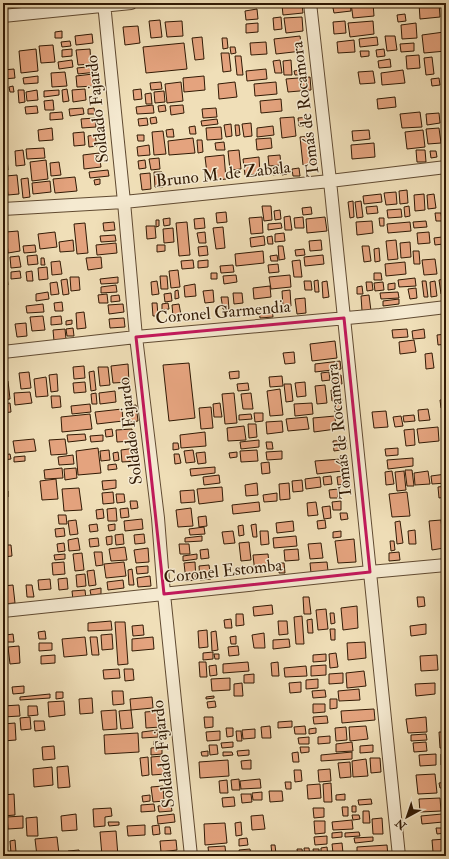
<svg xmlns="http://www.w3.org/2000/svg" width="449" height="859" viewBox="0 0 449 859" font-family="'IM FELL Double Pica',serif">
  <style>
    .building { fill: #e4a37e; stroke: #311a05 }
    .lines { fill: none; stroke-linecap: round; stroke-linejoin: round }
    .minor-casing { stroke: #614b32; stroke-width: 14 }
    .minor { stroke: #f5ead1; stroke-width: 12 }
    .marked { fill: none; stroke: #c2185b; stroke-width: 3; stroke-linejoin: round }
    .labels { text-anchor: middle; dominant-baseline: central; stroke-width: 3; stroke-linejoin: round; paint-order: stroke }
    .street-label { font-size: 17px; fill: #311a05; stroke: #f5ead1 }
  </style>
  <rect width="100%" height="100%" fill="#f0dfb8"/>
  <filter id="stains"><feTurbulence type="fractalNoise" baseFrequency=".005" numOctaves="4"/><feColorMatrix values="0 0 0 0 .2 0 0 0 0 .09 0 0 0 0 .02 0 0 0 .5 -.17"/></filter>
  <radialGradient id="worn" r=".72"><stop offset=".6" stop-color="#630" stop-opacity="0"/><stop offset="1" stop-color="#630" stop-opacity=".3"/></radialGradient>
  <path class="building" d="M302 3 303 13 283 15 282 5Z
    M332 3H350L351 11 334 13Z
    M351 3H373L374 16 353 18Z
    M419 3H439L440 17 420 19Z
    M257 9 258 19 246 20 245 11Z
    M405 14 406 21 398 22 397 15Z
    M281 17 282 29 274 30 273 18Z
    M302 17 303 31 286 33 284 18Z
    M160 20 162 37 151 38 149 21Z
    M443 20H446V26L443 27Z
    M182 21 183 36 167 37 165 22Z
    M345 21 346 33 334 34 333 22Z
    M373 21 374 34 350 37 348 23Z
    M258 23V32L246 33V24Z
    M416 23 417 38 402 39 401 25Z
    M138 26 140 43 125 45 123 27Z
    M62 31V38H55V32Z
    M444 32 446 51 424 53 422 35Z
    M92 34 93 43 76 45 75 36Z
    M300 36 302 51 276 54 274 39Z
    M385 36H395L397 50 387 51Z
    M202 37 204 59 195 60 192 38Z
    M377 37 378 45 360 47 359 39Z
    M222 38H227L228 48 223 49Z
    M354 40 355 52 338 53 337 42Z
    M70 41 71 46 62 47 61 42Z
    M266 42 267 54 251 55 250 43Z
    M184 43 187 69 146 73 143 47Z
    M414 43V51L401 52 400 44Z
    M53 45 55 62 41 63 39 46Z
    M230 47H235L236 53 231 54Z
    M36 49 38 71 21 73 19 51Z
    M72 49V56L62 57V50Z
    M90 49 91 64 78 65 76 50Z
    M384 49 385 56 377 57 376 50Z
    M360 51H369V56L361 57Z
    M221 53H229L231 71 223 72Z
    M419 55 420 68 407 69 406 56Z
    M235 56H241L243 75H237Z
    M432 57 434 74 426 75 424 58Z
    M390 59 391 67 379 68 378 61Z
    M72 60 73 67 59 69 58 62Z
    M280 60 282 73H275L273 61Z
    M291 60 292 75H284L283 61Z
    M96 66 97 72 78 74 77 68Z
    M14 69 15 78 3 79V70Z
    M266 69 267 79 247 81 246 71Z
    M306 69 307 74 295 75 294 71Z
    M403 70 405 83 382 85 381 73Z
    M373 71 375 83 360 84 358 72Z
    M65 72 67 86 52 87 51 73Z
    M93 74 94 86 77 87 76 76Z
    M38 76V83L24 84 23 78Z
    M204 76 205 90 184 92 183 78Z
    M310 77 311 90 288 92 286 79Z
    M439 78 440 85 432 86 431 79Z
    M161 82 162 89 151 90 150 83Z
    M181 82 183 101 167 103 165 84Z
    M235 82 237 97 219 99 218 84Z
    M276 82 277 94 255 96 254 84Z
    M13 86 14 92H10L9 87Z
    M67 89 69 101 63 102 62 90Z
    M85 89 86 100 73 102 72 90Z
    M141 89 142 99 134 100 133 90Z
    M18 90H24L25 102 19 103Z
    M37 90 38 100 27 101 26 92Z
    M59 90V95L44 97V91Z
    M164 91 165 102 155 103 154 92Z
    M151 93 152 104H146L145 94Z
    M395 97 396 107 378 109 377 99Z
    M281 99 282 111 261 113 260 101Z
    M53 100 54 110H45L44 101Z
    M153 105 154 113 137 114 136 107Z
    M165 105 166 111 159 112 158 106Z
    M183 105 184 113 171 115 170 106Z
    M37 106 38 113 26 114 25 107Z
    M83 108 84 114 70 116 69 109Z
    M94 108 95 114H88V109Z
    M216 108 217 117 203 118 202 109Z
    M62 112 63 119 50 120V113Z
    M420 112 422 127 402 128 400 114Z
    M439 113 440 123 427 125 426 114Z
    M156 117 157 123 151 124 150 118Z
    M294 117 296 136 282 138 280 118Z
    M311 117 312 125 299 126 298 118Z
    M95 118 96 127 82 128 81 119Z
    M147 118 148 125 139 126 138 119Z
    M217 119 218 124 202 126 201 121Z
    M251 123 252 136 244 137 242 124Z
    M231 124 232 136 226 137 224 125Z
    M443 124H446V134H444Z
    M235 125H239L240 135 236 136Z
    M195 126 196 134H190L189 127Z
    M273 126 274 135 257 137V128Z
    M221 127 222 139 207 140 206 128Z
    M52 128 53 140 39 141 38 130Z
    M439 128 441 143 428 144 426 129Z
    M173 129 174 137H167L166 130Z
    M369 130 370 139 353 141 352 131Z
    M423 130 425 147 407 149 405 132Z
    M163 131 166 154 154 155 152 132Z
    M84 132 85 145 74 146 73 133Z
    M95 135 97 146 89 147 88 136Z
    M137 135H144V141H138Z
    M312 136 315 164 303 165 300 137Z
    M193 138 195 153 169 155 168 141Z
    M271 138 272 148 257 150 256 139Z
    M197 140H202L203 152 198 153Z
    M224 142 225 150H216L215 143Z
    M374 143 375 157 352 159 351 145Z
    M149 145 150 155 138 156 137 147Z
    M44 148 45 158 27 159 26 149Z
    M23 150 25 165 16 166 15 151Z
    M239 150 241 169 230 170 228 151Z
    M416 150H425L426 162H417Z
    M430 151H436L437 157 431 158Z
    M99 153 101 167 84 169 83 155Z
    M224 155 226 179 208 181 205 157Z
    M280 155 281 165 269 166 268 156Z
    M3 157H7L8 170 3 171Z
    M259 157 260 174 245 175 243 159Z
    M159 158 160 169 151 170 149 159Z
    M46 160 48 179 32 181 30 162Z
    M145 160 146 168 139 169 138 161Z
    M59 162 61 175 51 176 50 163Z
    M279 168 280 174 273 175V169Z
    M282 168H287V174L282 175Z
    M299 168 300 176H293L292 169Z
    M108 170 109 176 90 178 89 172Z
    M154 172H162L163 187H155Z
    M150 173 151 189 142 190 140 174Z
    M17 175 19 194 8 195 6 176Z
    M75 177 77 191 55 193 53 179Z
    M28 178 30 197 23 198 21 179Z
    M100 179V184L95 185 94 180Z
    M50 181 51 192 33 194 32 183Z
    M407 190 408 203 400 204 399 191Z
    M396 192 397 204 386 205 384 193Z
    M381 194 382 202 364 204 363 196Z
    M424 194 425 210 415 211 414 195Z
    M434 194 436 208 428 209 427 195Z
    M353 201 354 217 350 218 348 202Z
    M361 201 363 217 357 218 355 202Z
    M262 206H271L272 220 264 221Z
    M377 206 378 213 367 214 366 207Z
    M409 206 410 216 405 217 404 207Z
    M311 207 312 214 303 215 302 208Z
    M401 209 402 217 388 218 387 210Z
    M280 210 281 219 275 220 274 211Z
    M226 212 227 222 217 223 216 213Z
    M435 213H441L442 221H436Z
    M290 216 292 230H285L284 217Z
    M262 217 263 233 251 234 249 218Z
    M303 217 304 228H295L294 218Z
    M325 217 327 231 307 233 306 219Z
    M170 218V225L164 226 163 219Z
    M204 218 205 228 195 229 194 219Z
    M379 218H384V226H380Z
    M156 220H159V226L156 227Z
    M372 221 373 233 357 235 356 222Z
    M426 221 427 227 414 228 413 222Z
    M114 222 115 230 104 231 103 223Z
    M187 222 190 255 179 256 176 223Z
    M410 222 411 231 388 233 387 224Z
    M85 223 88 253 77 254 74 224Z
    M281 223 282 228 268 230V224Z
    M446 224V240H443L442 225Z
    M146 226H155L156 238 147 239Z
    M223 227 225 248 216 249 213 228Z
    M173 228 174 242 164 243 163 229Z
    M18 231 20 251 8 253 6 232Z
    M55 232 57 247 40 249 38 234Z
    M205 232 206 243H199L197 233Z
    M429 232 430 243 418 244 417 233Z
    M284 233 285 241 275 242V234Z
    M115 235 116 241 101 242 100 236Z
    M264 236 265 245 251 247 250 238Z
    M272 236 273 244H268L267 237Z
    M442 237 443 244 435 245 434 238Z
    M73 240 74 251 60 252 59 242Z
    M321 240 322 250 310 251 309 241Z
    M396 240 398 259 388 260 386 241Z
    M410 242 411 257 401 258 400 243Z
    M116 243 117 253 97 255 96 245Z
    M35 245 36 252 24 253 23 246Z
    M157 245H165V251L157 252Z
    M207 246 208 255 199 256 198 247Z
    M278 246H283L285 259 279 260Z
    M362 246H369L371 261 364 262Z
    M379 248 380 261 375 262 374 249Z
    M304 249 305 255 296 256 295 250Z
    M263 251 264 263 236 266 235 254Z
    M413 251H419L420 264H414Z
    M37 255 38 264 28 265 27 256Z
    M277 255 278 261H271L270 256Z
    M323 255 324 264 305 266 304 257Z
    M19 256 21 267 11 268 10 257Z
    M101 257 102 268 88 270 86 258Z
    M41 258H44L45 265H41Z
    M3 259H5L8 285H3Z
    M435 259 437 274 424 275 422 260Z
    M193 260 194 268 182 269 181 261Z
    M208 260V267L198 268V261Z
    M300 260 302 277H294L292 261Z
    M60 261 62 274 52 275 51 262Z
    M405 262 406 274 386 276 385 264Z
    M278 264 279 272 269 273 268 265Z
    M233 265 234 272 221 273 220 266Z
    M47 267 48 279 39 280 38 268Z
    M443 267H446V277H444Z
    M178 270 180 287 171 288 169 271Z
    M20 271 21 278 11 279V272Z
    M32 271 33 281H27L26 272Z
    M211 273H217V279H211Z
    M374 273H381L382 280H374Z
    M236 275 237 282 224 284 223 276Z
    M290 275 291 287 271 289 269 277Z
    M160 276H167L168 289H161Z
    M70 277H79L80 290 71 291Z
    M118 277V283L101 284 100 279Z
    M415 278 416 286 399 287 398 280Z
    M67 279 69 294 63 295 61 280Z
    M444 279 445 293 441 294 439 280Z
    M318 280 319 292H315L314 281Z
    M157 281 159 294 152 295 151 282Z
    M304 281H311L312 290H305Z
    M327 281 329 297 323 298 322 282Z
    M422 281H426L428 297H424Z
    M435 281 437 296 431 297 430 282Z
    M57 282 59 294 51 295 50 283Z
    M366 282H372L373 290 367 291Z
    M383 282 384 290 375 291 374 283Z
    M395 283V289L388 290V284Z
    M195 284 196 296 185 297 184 286Z
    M116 285 117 292 101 293V287Z
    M270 286 271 297 254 299 253 288Z
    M362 286 363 294H357V287Z
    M416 288 417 298 410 299 408 289Z
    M178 290 179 298 175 299V291Z
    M213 290 214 302 205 303 203 291Z
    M290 290 291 306 283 307 282 291Z
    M48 292 49 299 36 301V294Z
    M398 292 399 298 381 299 380 293Z
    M171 293 172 301 165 302 164 294Z
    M233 293H242L243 303 234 304Z
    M107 294 108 303H99L98 295Z
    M119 295 120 301 111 302V296Z
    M369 295 371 311H362L361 296Z
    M221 297H228L229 309H223Z
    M305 298 306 313 297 314 295 299Z
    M399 299V304L383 306V301Z
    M62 302 63 311H55L54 303Z
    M152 303H157L158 316H153Z
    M168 303 169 309 162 310V304Z
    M43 304 44 312 27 313 26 306Z
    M123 304 124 312 109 314 108 305Z
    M179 304 181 315 173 316 172 305Z
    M272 307 273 317 260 318 259 308Z
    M84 312 86 328 77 329 76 313Z
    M43 316 45 330 32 331 30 317Z
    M61 316 62 324 51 325V317Z
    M124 318 125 327 110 328 109 319Z
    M72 320V324L66 325V321Z
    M3 322H5L7 339 3 340Z
    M26 323 27 336 17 337 15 324Z
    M73 328 74 336H67L66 329Z
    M65 329 66 339 54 341 53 330Z
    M407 329 408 337 393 338 392 330Z
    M424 329 425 338 413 339 412 331Z
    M446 334V344L438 345 437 335Z
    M414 340 416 352 400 354 399 342Z
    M335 341 337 358 312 361 310 344Z
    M446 347V356H442V348Z
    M294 352 295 363 285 364 283 353Z
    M432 353 434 368 426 369 425 354Z
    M340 361 341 369 315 372V364Z
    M189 363 195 418 169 421 163 365Z
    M128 364 129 382 113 383 111 366Z
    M84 366 85 378 74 379 73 367Z
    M98 367H108L110 385 100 386Z
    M94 371 96 390 91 391 89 372Z
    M239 371V378L230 379 229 372Z
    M29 372 31 388 21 389 19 373Z
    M329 372 330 380 322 381 321 373Z
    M57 374 58 391 51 392 49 375Z
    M341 375 342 384 333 385 332 376Z
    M282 376 283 386 270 387 269 377Z
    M46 377 48 396 36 397 34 379Z
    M3 381H8L10 399 3 400Z
    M85 382 86 392 74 393 73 383Z
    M305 382 306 396 297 397 295 383Z
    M248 383 249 390 238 391 237 384Z
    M284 384H291L293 401 286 402Z
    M325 385 327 403 317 404 315 386Z
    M280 389 283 415 270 416 267 391Z
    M340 389 342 401H332L331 390Z
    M115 391 116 402 100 404 99 393Z
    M30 392 32 403 15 405 14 393Z
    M96 393 97 404H92L91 394Z
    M234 393 237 423 225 424 222 394Z
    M251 393 253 409H243L241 394Z
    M51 396H60L61 407 52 408Z
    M446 399V407L441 408 440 400Z
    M10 403 11 412 3 413V404Z
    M220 403 222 417H214L213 404Z
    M312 403 313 414 295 416 294 404Z
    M90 404 91 412 72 414 71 406Z
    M340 404 341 411 335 412 334 405Z
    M136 405 138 421 130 422 128 406Z
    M211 407 213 428 201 429 199 408Z
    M122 409 123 421 97 424 95 412Z
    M428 409 430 420 419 421 418 410Z
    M386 411 388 427 374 428 372 412Z
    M443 411H446V421L444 422Z
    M254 413H263V421L255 422Z
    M90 414 92 429 62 432 61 417Z
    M251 414 252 419 239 420V415Z
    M414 415 415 421 404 422 403 416Z
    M335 416 336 429 314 432 313 418Z
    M401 416 403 426 395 427 393 417Z
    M307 417 309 429 288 431 286 419Z
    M282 421 283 432 267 434 266 422Z
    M446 422V432H444L443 423Z
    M248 424H256L257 437 249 438Z
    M244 426 246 440 228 441 227 428Z
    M438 427 439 441 419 443 417 429Z
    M112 429 113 436 106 437 105 430Z
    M132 429 133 441 117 442 116 430Z
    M414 429 415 445 406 446 404 430Z
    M205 432 206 446 181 448 180 435Z
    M85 434 86 440 68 442 67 435Z
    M103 435V441L91 442 90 436Z
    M34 439 36 451 15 453 13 441Z
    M65 439 67 454 51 455 49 440Z
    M259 440V447L241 449 240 442Z
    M346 440 347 449 334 451 333 441Z
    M266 442H272L273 449H267Z
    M173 443H178L179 449 173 450Z
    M98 448 101 473 78 475 76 451Z
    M136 448 137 461 122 462 121 450Z
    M398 448V455L386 456 385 449Z
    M109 450 110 460 101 461 100 451Z
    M193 450 195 462 186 463 184 451Z
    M257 450 258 461 241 462 240 451Z
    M282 451V459L267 460 266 452Z
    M118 452 119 460 114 461 113 453Z
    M205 452 206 463 198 464 196 453Z
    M237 452V457L230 458 229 453Z
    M10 454 11 459 4 460 3 455Z
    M174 454H179L181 463 175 464Z
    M73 455 74 464 59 465 58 457Z
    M25 456V461L14 462V457Z
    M413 458V466L388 469 387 460Z
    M341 459 342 471 317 474 315 461Z
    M269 462 270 473 262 474 261 463Z
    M116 464 117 469 108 470V465Z
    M215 467V473L191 476 190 469Z
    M62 468 63 478 45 479 44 470Z
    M76 468 77 478 65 480 64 469Z
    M405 470H412L414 486H407Z
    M392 471 394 484 386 485 385 472Z
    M404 471 406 490 397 491 395 472Z
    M428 471 430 484 415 485 414 473Z
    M446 474V483L432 484 431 476Z
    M219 475 220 483 204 485 203 477Z
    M331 476 332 484 324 485 323 477Z
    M347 476 348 484 338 485 337 477Z
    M320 477 321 487 306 489 305 479Z
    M56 479 58 499 42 500 40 481Z
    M116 480V488L103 490 102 481Z
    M302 480 303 491 293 492 292 481Z
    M257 483 258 495 246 496 245 485Z
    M289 483 290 499 280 500 279 484Z
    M446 486V497L439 498 438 487Z
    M222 487 223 501 199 504 197 489Z
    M79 488 82 510 64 511 62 489Z
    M338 489V498H330L329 490Z
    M194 490 195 502 181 503 180 491Z
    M3 491H8V497H3Z
    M113 492 114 503 103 504 102 493Z
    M407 492 410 516 392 517 389 494Z
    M277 493V501L264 502 263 495Z
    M116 494H124L125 502 117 503Z
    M130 501H137L138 508 131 509Z
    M341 501V510H333L332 502Z
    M259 502 260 511 233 514 232 505Z
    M316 502 318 515 308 516 307 503Z
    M330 506 331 518 324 519 322 507Z
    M116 508 117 521H108L107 509Z
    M128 508 129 517 121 518 120 509Z
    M191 508 193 526 178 527 176 510Z
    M103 509 104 518 97 519 96 510Z
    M340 513H347L348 519 341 520Z
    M58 515H66L67 524H59Z
    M206 516 207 526 199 527 198 517Z
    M142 519 143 529 125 531 124 521Z
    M76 520 78 534 70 535 68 521Z
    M325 520 326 528 318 529 317 521Z
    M441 520 444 548 432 550 429 521Z
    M293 521 294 531 277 533 276 523Z
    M400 521 403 543 397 544 395 522Z
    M97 524 98 531 90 532 89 525Z
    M115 524V530L109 531 108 525Z
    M256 524 257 537H253L251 525Z
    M243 525 244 535 239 536 238 526Z
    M204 527 205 534 190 535 189 529Z
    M64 528 65 536 56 537 55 529Z
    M415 530 416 544H409L408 531Z
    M233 531 235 543 224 544 222 532Z
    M260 531H268L269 544 261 545Z
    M341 531V537L333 538V532Z
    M123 534 124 544 116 545 115 535Z
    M144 534 145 543 135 544 134 535Z
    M112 536V544L107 545 106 537Z
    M202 536V541L185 542V538Z
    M296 536 297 546 274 548 273 538Z
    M78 538 80 550 69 551 68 540Z
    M98 538 99 546 90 547 89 539Z
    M354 539 356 562 338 563 335 541Z
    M390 541H394L395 550 391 551Z
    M249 542 251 560 241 561 239 543Z
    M64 543 65 551 58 552 57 544Z
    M321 543 323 558 310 559 308 544Z
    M179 544H189L190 554H180Z
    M3 545H11L12 556 4 557Z
    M125 547 127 560 111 561 109 549Z
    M148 548 149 562 136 563 134 550Z
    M208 549 209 558 201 559 200 550Z
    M298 549 299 560 285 561 284 550Z
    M94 552H102L103 565 96 566Z
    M399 552 400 560 389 561V553Z
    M82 553 84 570 75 571 73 554Z
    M65 554V559L55 560 54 555Z
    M197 554V559L183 561V556Z
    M268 554 270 572 255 573 253 555Z
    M64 562 65 574 53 575 52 563Z
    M124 562 126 576 106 578 104 564Z
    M195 562 196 580 186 581 184 563Z
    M327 562 328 571 311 573 310 563Z
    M278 563H284L285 573H279Z
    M209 565 211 579 200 580 199 566Z
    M148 566V573L137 574 136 567Z
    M132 569 134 585H129L128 570Z
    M94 570 96 585 89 586 87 571Z
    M85 574 86 586 77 587 76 575Z
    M150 576 151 586 138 587 137 578Z
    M67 578 68 589 59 590 58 579Z
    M50 579 51 589 39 590 38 580Z
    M123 580 124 588 108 590 107 582Z
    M13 585 15 603 3 604V586Z
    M26 585H32L34 597H27Z
    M101 588V594L91 595 90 590Z
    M85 590 86 599 73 600 72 591Z
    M446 594V615H443L442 595Z
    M303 597H309L311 614H304Z
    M417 597H424L425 606 418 607Z
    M272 605 273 614 254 616 253 607Z
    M357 606 358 628 343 630 341 608Z
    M326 609 328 629 318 630 316 610Z
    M330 613H334L335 623 331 624Z
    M236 614H243L244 625 236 626Z
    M302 616 304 644H296L294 617Z
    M231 619 232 628H225L224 620Z
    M312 619 313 633H308L307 620Z
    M111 621 112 630 88 631V623Z
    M278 621H287L288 634 279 635Z
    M115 622H125L128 664 118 665Z
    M426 624V634L411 636 410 626Z
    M143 625 144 635 133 636 132 626Z
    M330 629H335V640H331Z
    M207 630 208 647 199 648 198 631Z
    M45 631 46 639H39L38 632Z
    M216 631 218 650 212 651 211 632Z
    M264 633 265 648H254L252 635Z
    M13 634 14 642H6V635Z
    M112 634 113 649 102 650 101 635Z
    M236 636V644H231L230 637Z
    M85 637 87 655 64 657 62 639Z
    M90 637H97L99 655H92Z
    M153 637 154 649 132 651V639Z
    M289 639 290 647 273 649V640Z
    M365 642 366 658 348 660 347 643Z
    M39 643H52V650L39 651Z
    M19 646 20 663 10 664 8 647Z
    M238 646 239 655 229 656 228 647Z
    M213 652V659L203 660V653Z
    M336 653 338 667 330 668 329 654Z
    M214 654H219V659H215Z
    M326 654V661L313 662V655Z
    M55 655V663L41 664V656Z
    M437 655 438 670 421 671 420 656Z
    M199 662H206L207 677H200Z
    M248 662 249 671 223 673V664Z
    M278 662 279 676H272L271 663Z
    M216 665 217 675 210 676 209 666Z
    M326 665V675L311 676V666Z
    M306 666 307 676 285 677 284 668Z
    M119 669 120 678 104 679 103 670Z
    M124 669H133L134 680 125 681Z
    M364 671 366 686 347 688 346 673Z
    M343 673V683L329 684V674Z
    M254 674V683H244V675Z
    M230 678V690L212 691 211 679Z
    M318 679V688L306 689V680Z
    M444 679H446V697H445Z
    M301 682V692L290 693 289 683Z
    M242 683 243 696H234V684Z
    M435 683V694L416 696 415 684Z
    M24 686V693L13 694 12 687Z
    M359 689 360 700 339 701 338 691Z
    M325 690 326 697 313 698 312 691Z
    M112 691H123L124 704 113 705Z
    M56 692H63V698L56 699Z
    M50 694V698L20 700V697Z
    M214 696V698L206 699V697Z
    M152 697 153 708 131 710 130 699Z
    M92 698 93 713 80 714 79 699Z
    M330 699H337V708L330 709Z
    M64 701 65 715 49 717 48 702Z
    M215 701 216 707 208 708 207 702Z
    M313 704H325V712L313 713Z
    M19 705 20 716 3 717V706Z
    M28 706H37L38 715 28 716Z
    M374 709 375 720 342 723 341 711Z
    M116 710 117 729 103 730 101 711Z
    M131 710 133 728 121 729 119 711Z
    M159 711 160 727 146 728 145 712Z
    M327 716 328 723 314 724 313 717Z
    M30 717 31 729 21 730 20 718Z
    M204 717H213V727L205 728Z
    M426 717 427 732 408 733 406 719Z
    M34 721H44L45 730 35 731Z
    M292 721V727L278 728V722Z
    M15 723 16 740 3 741V724Z
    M270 726 271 738H262L261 727Z
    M305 726 306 734H295L294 727Z
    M366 726 368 739 350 741 349 727Z
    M346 727 347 740 336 741 335 728Z
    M226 728H233V736L227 737Z
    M316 728V733L309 734V729Z
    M255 729V738L243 739 242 730Z
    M158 730V737L142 738V732Z
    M220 731V740L207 741 206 732Z
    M236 731H241L242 741H237Z
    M439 732H446V748H440Z
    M138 733 139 752 105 754 104 735Z
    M426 734 427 740 411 741V735Z
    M330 736V743L318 744V737Z
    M309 737V744H299L298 738Z
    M154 741H160L161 745H154Z
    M233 742V747L222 748 221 743Z
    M352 742 353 751 336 752V744Z
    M426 742 427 751 414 752 413 743Z
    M209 745H217L218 754 210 755Z
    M373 745V752L360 753V746Z
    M54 746 55 759 43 760 42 747Z
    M162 747V754L151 755V748Z
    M300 747H309V752L301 753Z
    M249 750V755L238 756 237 751Z
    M208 751V756H202L201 752Z
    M223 752H232L233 755 223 756Z
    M298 752 299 762H293L292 753Z
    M352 752V759L321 761V755Z
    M436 754V765L420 766 419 755Z
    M441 754H446V764L441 765Z
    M163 756 165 774 152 775 151 757Z
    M148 757 149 775 142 776 140 758Z
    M370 758H380L381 772 371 773Z
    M366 759 368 776 353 777 352 761Z
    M228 760 229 776 200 778 199 762Z
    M251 760V769H242L241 761Z
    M350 762 351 777 340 778 338 763Z
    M68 766 70 787 58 788 57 767Z
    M52 767 53 785 34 787 33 769Z
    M330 769 331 781 319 782 318 770Z
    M294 770H301L302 781 295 782Z
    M435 774 437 793 418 794 416 775Z
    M239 779 240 790H232L231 780Z
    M260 779 261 788 241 789 240 781Z
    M227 780 228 793H220L219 781Z
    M285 782H291V789H286Z
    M446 782V788H440L439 783Z
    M331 783 332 802H324L323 784Z
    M320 784 321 798 308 799 307 785Z
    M163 786 164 801 153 802 151 787Z
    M269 791H282L283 801 270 802Z
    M262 792V800H253L252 793Z
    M14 794 15 815 3 816V795Z
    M241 794H251L252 802 242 803Z
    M345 794V800H336V795Z
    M150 795V801L143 802 142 796Z
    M234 797 235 806 223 807 222 798Z
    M440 798 441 811 420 812 419 799Z
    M371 799 372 804 359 805 358 800Z
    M154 804 155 811 141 812V805Z
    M171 805 172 811 159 812 158 806Z
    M352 806H356V812H352Z
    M342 807H348V816H343Z
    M111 808 112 816 105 817V826L94 827 93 809Z
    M313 808H324V817L314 818Z
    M363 811H369L370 823H363Z
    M76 814 77 830 62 831 61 816Z
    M174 814 175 822 158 824 157 816Z
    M442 814 443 822 422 824 421 816Z
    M263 815 265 829 252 830 251 816Z
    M352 815H359L360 819 353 820Z
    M23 816V828L8 829 7 817Z
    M37 817 38 836H27L26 818Z
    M382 818 383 834H373L372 819Z
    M352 820 353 829 333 830 332 822Z
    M314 821H325V833L315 834Z
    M108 822H119V825L109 826Z
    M241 822 242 835 236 836 235 823Z
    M225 823 227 843 205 845 204 824Z
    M145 825V835L128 836 127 826Z
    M159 825 160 834 153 835 152 826Z
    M165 827H170L171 834H165Z
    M436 828H446V833L437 834Z
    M116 831 118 856H102L100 832Z
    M342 832V837L332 838V833Z
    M359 832 360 836 345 837V833Z
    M327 836V844L315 845 314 837Z
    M57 837 59 854 37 856 35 839Z
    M373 837V841L355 843 354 838Z
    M247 838 248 845 239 846V839Z
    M446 839V851L433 852 432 840Z
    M3 840H4L5 855H3Z
    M15 840 16 852 11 853 10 841Z
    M176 840 177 850 161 852 160 841Z
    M342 843 343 853H333L332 844Z
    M271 845H275L276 854 272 855Z
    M387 845 388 856H357V847Z
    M225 846 226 856H209L208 847Z
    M327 847 328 856H321V848Z
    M304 848H309L310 856H305Z
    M250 849 251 855 240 856 239 850Z
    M297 849H302L303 856H298Z
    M313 849H319V856H314Z
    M79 850 80 856H68V851Z
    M429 852 430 856H419V853Z"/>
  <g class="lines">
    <defs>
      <path id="minor" d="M104 3 124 202 136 337 158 518 164 594 191 856
        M310 3 330 181 399 856
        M3 16 131 3
        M3 209 124 202 330 181 446 167
        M3 352 136 337 380 315 446 307
        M3 611 370 572 446 565"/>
    </defs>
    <use href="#minor" class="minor-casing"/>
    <use href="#minor" class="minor"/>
  </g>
  <path class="marked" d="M344 318 370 572 164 594 136 337Z"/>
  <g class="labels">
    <g class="street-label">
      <text transform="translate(97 109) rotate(-96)">Soldado Fajardo</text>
      <text transform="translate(305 109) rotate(-97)">Tomás de Rocamora</text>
      <text transform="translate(223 174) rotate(-6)">Bruno M. de Zabala</text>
      <text transform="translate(223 312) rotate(-5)">Coronel Garmendia</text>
      <text transform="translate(130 431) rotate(-97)">Soldado Fajardo</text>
      <text transform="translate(339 431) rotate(-96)">Tomás de Rocamora</text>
      <text transform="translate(223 571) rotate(-6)">Coronel Estomba</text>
      <text transform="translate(163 754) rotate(-96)">Soldado Fajardo</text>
    </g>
  </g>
  <rect width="449" height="859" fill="none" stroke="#f0dfb8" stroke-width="16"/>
  <rect x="4" y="4" width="441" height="851" fill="none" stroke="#311a05" stroke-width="2"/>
  <rect x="8" y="8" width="433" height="843" fill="none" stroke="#311a05"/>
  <g transform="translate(407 817) rotate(220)" stroke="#f5ead1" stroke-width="3" paint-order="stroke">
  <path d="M0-3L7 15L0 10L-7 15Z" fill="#311a05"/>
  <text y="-6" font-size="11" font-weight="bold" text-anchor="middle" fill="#311a05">N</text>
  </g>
  <rect width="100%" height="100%" filter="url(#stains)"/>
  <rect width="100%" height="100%" fill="url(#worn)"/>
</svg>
